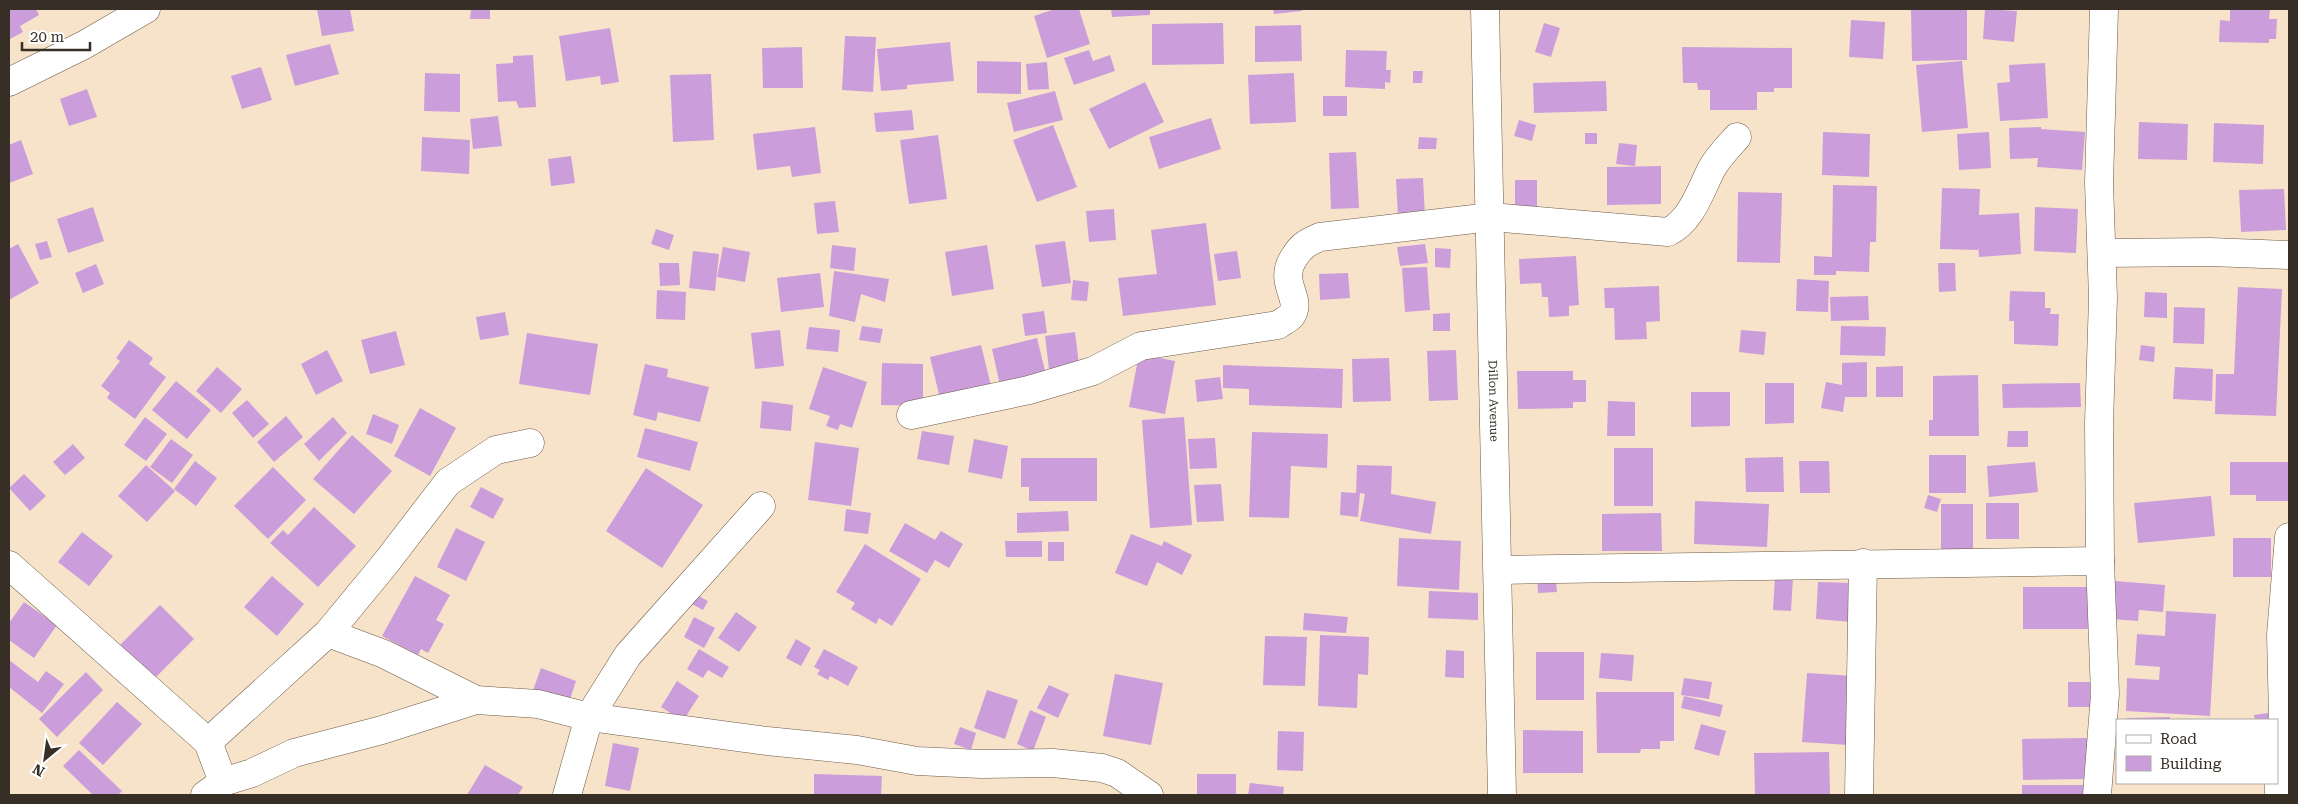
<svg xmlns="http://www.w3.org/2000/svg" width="2298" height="804" viewBox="0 0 2298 804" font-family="'Roboto Serif',serif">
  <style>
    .building { fill: #cc9ddb }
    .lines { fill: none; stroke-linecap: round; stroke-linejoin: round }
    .minor-casing { stroke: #6b5a44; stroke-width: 29 }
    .minor { stroke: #fff; stroke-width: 28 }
    .labels { text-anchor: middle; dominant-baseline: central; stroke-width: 4.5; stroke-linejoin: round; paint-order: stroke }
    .street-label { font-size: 12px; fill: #372f25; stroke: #fff }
  </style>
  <rect width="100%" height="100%" fill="#f7e3ca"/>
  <path class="building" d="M9 9H36L39 15 20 26 23 32 10 39Z
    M317 9H350L354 31 322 36Z
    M471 9H490V19H470Z
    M1055 9H1079L1090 44 1047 58 1034 16Z
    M1111 9H1150V15L1112 17Z
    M1273 9H1302V11L1274 14Z
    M1911 9H1967V60L1912 61Z
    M1985 9 2017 11 2014 42 1983 39Z
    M2230 9H2270L2269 19H2277L2276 39H2269V43L2219 42 2220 20 2230 21Z
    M1851 20 1885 22 1883 59 1849 57Z
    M1223 23 1224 64 1152 65V24Z
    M1544 23 1560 28 1551 57 1535 52Z
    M1301 25 1302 61 1255 62V26Z
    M610 28 619 82 601 85 600 76 566 81 559 36Z
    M845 36 876 37 873 92 842 90Z
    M950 42 954 81 907 85V89L881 91 877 49Z
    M330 44 339 74 295 86 286 55Z
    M802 47 803 88H763L762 48Z
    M1682 47 1792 48V88H1774V92H1757V110H1710V90H1698L1697 83H1683Z
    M1089 50 1093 61 1110 55 1115 71 1074 85 1064 58Z
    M1346 50 1387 51 1386 70H1391L1390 83 1385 82V89L1345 87Z
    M533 55 536 107 519 108 516 101 498 102 496 64 513 63V56Z
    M977 61 1021 62V94L977 93Z
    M1962 61 1968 128 1922 132 1916 65Z
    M1047 62 1049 89 1028 90 1026 64Z
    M2045 63 2048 118 2000 121 1997 83 2010 82 2009 65Z
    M261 67 272 100 242 109 231 76Z
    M1413 71H1423L1422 83H1413Z
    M425 73 460 74V112L424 111Z
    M1294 73 1296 122 1250 124 1248 75Z
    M711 74 714 140 673 142 670 75Z
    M1606 81 1607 111 1534 113 1533 83Z
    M1145 82 1164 122 1109 149 1089 109Z
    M87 89 97 117 69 126 60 99Z
    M1055 91 1063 120 1014 132 1007 103Z
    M1323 96H1347V116H1323Z
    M912 110 914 130 876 132 874 113Z
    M498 116 502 146 473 149 470 119Z
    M1211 118 1221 149 1159 169 1149 137Z
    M1519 120 1536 125 1532 141 1514 136Z
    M2139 122 2188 124 2187 160 2138 159Z
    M2214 123 2264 125 2263 164 2213 162Z
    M1053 125 1077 187 1037 202 1013 140Z
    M815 127 821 173 792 177 790 166 757 170 753 134Z
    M2041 127V129L2085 132 2082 170 2037 167 2038 158 2010 159 2009 128Z
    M1823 132 1870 134 1869 177 1822 175Z
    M1989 132 1991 168 1959 170 1957 134Z
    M1585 133H1597V144H1585Z
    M938 135 947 199 909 204 900 140Z
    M422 137 470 140 469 174 421 171Z
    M1419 137 1437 138 1436 149H1418Z
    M21 140 33 174 9 183V145Z
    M1619 143 1637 145 1635 166 1616 164Z
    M1356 152 1359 208 1331 209 1329 153Z
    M571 156 575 183 551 186 548 159Z
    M1661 166V204L1607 205V167Z
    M1423 178 1425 217 1398 218 1396 179Z
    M1515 180H1537V216H1515Z
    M1833 185 1877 186 1876 242H1870L1869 272 1836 271V275H1814V256L1832 257Z
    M1942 188 1980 189 1979 215 2019 213 2021 254 1979 257 1978 244V250L1940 249Z
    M2284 189 2286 230 2241 232 2239 190Z
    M1738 192 1782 193 1780 263 1737 262Z
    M835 201 839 232 817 234 814 203Z
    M93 207 104 241 68 253 57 219Z
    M2035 207 2078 209 2076 253 2034 251Z
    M1114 209 1116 240 1089 242 1086 211Z
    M1206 223 1216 305 1123 316 1118 278 1157 274 1151 230Z
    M656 229 674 235 669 250 651 244Z
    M47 241 52 257 40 260 35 244Z
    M1065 241 1071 283 1042 287 1035 245Z
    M18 244 39 283 9 300V249Z
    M1425 244 1428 263 1400 266 1397 247Z
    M832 245 856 248 854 271 830 268Z
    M987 245 994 289 952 296 945 252Z
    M723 247 750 252 745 282 717 277Z
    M1435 248 1451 249 1450 268 1435 267Z
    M693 251 719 254 715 291 689 288Z
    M1237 251 1241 278 1218 281 1214 254Z
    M1576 256 1579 305 1569 306V316L1549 317 1548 297H1542L1541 283 1520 284 1519 259Z
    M659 263H679L680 285 660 286Z
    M1938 263H1955L1956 291 1939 292Z
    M96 264 104 284 83 293 75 273Z
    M1427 267 1430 310 1405 312 1402 268Z
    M834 271 889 279 885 302 861 294 855 322 829 316Z
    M820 273 824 307 781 312 777 278Z
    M1348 273 1350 298 1320 300 1319 274Z
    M1797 279 1829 281 1828 312 1796 311Z
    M1073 280 1089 282 1087 301 1071 300Z
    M1659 286 1660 321 1646 322 1647 339 1615 340 1614 308H1605L1604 288Z
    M2238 287 2282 289 2276 416 2215 414 2216 374H2234Z
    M657 290 686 292 685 320 656 319Z
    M2010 291 2045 292V308H2051L2050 314H2059L2058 346 2014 344V321H2009Z
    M2145 292 2167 293V318L2144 317Z
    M1868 296 1869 320 1831 321 1830 297Z
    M2174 307 2205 308 2204 344 2173 343Z
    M1044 311 1047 333 1025 336 1022 314Z
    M505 312 509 335 480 340 476 317Z
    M1450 313V331H1433V314Z
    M862 326 883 329 880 343 859 340Z
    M1841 326 1886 327 1885 356 1840 355Z
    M809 327 840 330 838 352 806 349Z
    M780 330 784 366 755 369 751 333Z
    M1741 330 1766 332 1764 355 1739 352Z
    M396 331 405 365 370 374 361 340Z
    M1075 332 1080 373 1050 377 1045 336Z
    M527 333 598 344 590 395 519 384Z
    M1037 338 1047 379 1001 390 992 349Z
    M129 340 153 358 149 364 166 377 135 419 107 398 110 393 101 386 120 361 116 358Z
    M981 345 993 394 942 407 930 357Z
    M2141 345 2155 347 2154 362 2139 360Z
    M327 350 343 381 316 395 301 364Z
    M1456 350 1458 400 1429 401 1427 351Z
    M1139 354 1175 361 1165 414 1129 407Z
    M1389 358 1391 401 1353 402 1352 359Z
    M1867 362V397H1845L1843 412 1821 408 1826 382 1842 385V363Z
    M882 363 923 364V406L881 405Z
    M645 364 668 369 667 377 709 387 700 422 658 412 656 421 633 415Z
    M1223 365 1343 369 1342 408 1249 405V389L1223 388Z
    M1903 366V397H1876V367Z
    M217 367 242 389 221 413 196 391Z
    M823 367 867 382 852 428 840 424 838 430 826 426 830 416 809 409Z
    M2175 367 2213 369 2212 401 2173 399Z
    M1517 371H1573V380H1586V402H1573V408L1518 409Z
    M1978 375 1979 436H1929V420H1933V376Z
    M1220 377 1223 399 1197 402 1195 380Z
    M176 381 211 410 187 439 152 410Z
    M1765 383H1794V423L1765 424Z
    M2080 383 2081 407 2003 408 2002 384Z
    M1691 392H1730V426L1691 427Z
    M247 400 269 424 253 438 232 413Z
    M762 401 793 405 791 431 760 428Z
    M1608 401 1635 402V436H1607Z
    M420 408 456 428 430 476 394 456Z
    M373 414 399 425 392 444 366 434Z
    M286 416 303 437 274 462 257 442Z
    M145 417 167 434 146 461 124 445Z
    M333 417 347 433 319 461 304 444Z
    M1184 417 1192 525 1150 528 1142 420Z
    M645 428 698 442 690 471 637 457Z
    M922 431 954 436 949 465 917 459Z
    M2008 431H2028V447H2007Z
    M1252 432 1328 434 1327 468 1291 466 1289 518 1249 517Z
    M352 435 392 471 354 514 313 479Z
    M1215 438 1217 468 1190 469 1188 439Z
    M171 439 193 455 172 483 150 467Z
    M974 439 1008 446 1002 479 968 472Z
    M815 442 859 448 851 506 808 500Z
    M73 444 85 458 65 475 53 462Z
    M1614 448H1653V506H1614Z
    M1929 455H1966V493H1929Z
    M1783 457 1784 492H1746L1745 458Z
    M1021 458H1097V501H1029V487H1021Z
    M195 461 217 478 196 506 174 489Z
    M1799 461H1829L1830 493H1800Z
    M2035 462 2038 492 1989 497 1987 466Z
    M2230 462H2288V501H2256V495H2230Z
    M146 465 175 491 147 522 118 496Z
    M1357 465 1392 466 1391 494 1436 502 1431 534 1360 521 1365 494 1360 493 1358 517 1340 515 1341 492 1356 493Z
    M273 467 306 500 268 539 234 506Z
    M646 468 703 505 662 568 606 531Z
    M24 474 46 496 30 511 9 488Z
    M1221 484 1224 521 1197 522 1194 485Z
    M481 487 504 499 493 519 470 507Z
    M1928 495 1941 499 1937 512 1924 508Z
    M2211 496 2215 536 2138 543 2134 503Z
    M1695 501 1769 504 1767 547 1694 544Z
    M1986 503H2019V539H1986Z
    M1941 504H1973V549H1941Z
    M314 507 356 546 318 587 270 543 283 530 288 535Z
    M846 509 871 513 868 534 844 531Z
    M1068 511 1069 531 1017 533V513Z
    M1661 513 1662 551H1602V514Z
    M905 523 935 540 941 531 963 544 949 568 935 560 927 573 889 551Z
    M456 528 485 542 466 581 437 567Z
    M82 532 113 556 89 586 58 562Z
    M1131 534 1162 546 1164 541 1192 555 1182 575 1157 562 1147 586 1115 573Z
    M1399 538 1461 541 1459 590 1397 586Z
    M2233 538H2271V577H2233Z
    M1005 541H1042V557H1006Z
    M1048 542H1064V561H1048Z
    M865 544 921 579 892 626 879 618 876 624 851 609 855 603 836 592Z
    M1555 571 1557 592 1538 593 1537 572Z
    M272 576 304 604 277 636 244 607Z
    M415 576 450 595 436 620 444 624 428 653 421 649 418 655 382 636Z
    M1775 577 1793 578 1791 611 1773 610Z
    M2115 581 2165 585 2163 612 2139 610 2138 621 2112 619Z
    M1818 582 1854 583 1852 622 1816 619Z
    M2023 587H2090V629H2023Z
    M1429 591 1478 593V620L1428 618Z
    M695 594 708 601 703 610 690 603Z
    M24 602 57 625 34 658 9 640V623Z
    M160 605 194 639 147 686 113 652Z
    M2166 611 2216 614 2210 716 2126 711 2127 678 2159 680 2160 667 2135 665 2137 634 2165 636Z
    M736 612 757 627 739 652 718 638Z
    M1304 613 1348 617 1346 633 1303 630Z
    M694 617 715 628 704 648 684 637Z
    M1320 635 1369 637 1368 675 1358 674 1357 708 1318 706Z
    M1265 636 1307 637 1305 686 1263 685Z
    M796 639 811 648 801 666 786 658Z
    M699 649 729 667 722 678 708 670 703 678 687 669Z
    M824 649 858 667 848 686 830 676 828 680 817 674 820 670 814 667Z
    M1446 650 1464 651V678L1445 677Z
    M1536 652H1584V700H1536Z
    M1601 653 1634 655 1632 681 1599 678Z
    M9 660 38 682 46 671 64 684 42 713 9 687Z
    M541 668 576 681 567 708 531 696Z
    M86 672 103 690 57 737 39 719Z
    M1807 673 1853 676 1848 745 1802 742Z
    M1115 674 1163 683 1151 745 1103 736Z
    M1684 678 1712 682 1709 699 1681 695Z
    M677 681 699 696 683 721 661 707Z
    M2068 682H2090V707H2068Z
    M1049 685 1069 694 1058 718 1037 708Z
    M987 690 1018 700 1005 739 974 728Z
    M1596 692H1674V741H1660V749H1641L1640 753H1597Z
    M1684 696 1723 705 1720 717 1681 708Z
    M117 702 142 724 103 765 79 743Z
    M1030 710 1046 717 1033 751 1017 744Z
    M2268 713 2269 720H2255L2254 715Z
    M2170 717V720H2127V718Z
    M1701 724 1726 731 1719 756 1694 749Z
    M960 727 976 733 971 750 954 744Z
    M1523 730 1583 731V773H1523Z
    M1278 731 1304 732 1303 771 1277 770Z
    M2088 738V779L2023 780 2022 739Z
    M613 743 639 748 630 791 605 786Z
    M79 750 122 791 118 795H93L63 766Z
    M1829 752 1830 794 1755 795 1754 753Z
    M485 765 523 787 518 795H467Z
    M814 774 882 776 881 795H814Z
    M1197 774H1236V795H1197Z
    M1250 783 1284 787 1283 795H1248Z
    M2022 785H2090V795H2022Z"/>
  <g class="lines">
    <defs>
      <g id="minor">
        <path id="s1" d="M1485 9 1502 795"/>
        <path d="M9 82 84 45 146 9"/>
        <path d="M2103 253 2210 252 2289 255"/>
        <path d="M911 415 1029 390 1093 371 1141 346 1278 325C1282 322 1288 319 1291 316 1304 298 1276 283 1295 256 1301 246 1308 242 1320 237L1491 217 1668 232C1691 221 1700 192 1711 170 1717 158 1728 147 1737 137"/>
        <path d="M9 565 208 742 223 782"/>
        <path d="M1498 570 2100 561"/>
        <path d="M328 633 384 654 476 700"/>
        <path d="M208 742 328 633 385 564 448 482 496 450 530 443"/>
        <path d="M205 795 223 782 252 773 294 753 382 730 476 700 538 704 589 717 767 741 857 750 917 761 981 764 1053 763 1102 768 1117 773 1149 795"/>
        <path d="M567 795 589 717 628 655 761 506"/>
        <path d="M1859 795 1863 563"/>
        <path d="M2097 795 2105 694 2100 561 2099 423 2103 298 2099 183 2104 9"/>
        <path d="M2279 795V751L2283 716 2281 635 2289 537"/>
      </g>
    </defs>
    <use href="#minor" class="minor-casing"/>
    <use href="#minor" class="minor"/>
  </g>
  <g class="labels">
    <g class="street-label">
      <text stroke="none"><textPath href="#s1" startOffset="392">Dillon Avenue</textPath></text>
    </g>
  </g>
  <rect width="2298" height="804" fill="none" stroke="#372f25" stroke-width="20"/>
  <rect x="2116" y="719" width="162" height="65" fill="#ffffff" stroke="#afaca8"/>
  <rect x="2126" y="735" width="25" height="8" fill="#ffffff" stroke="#afaca8"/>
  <text x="2160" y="744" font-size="15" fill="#372f25">Road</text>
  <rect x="2126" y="756" width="25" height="15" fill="#cc9ddb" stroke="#afaca8"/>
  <text x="2160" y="769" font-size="15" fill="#372f25">Building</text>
  <g transform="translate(45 759) rotate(209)" stroke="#ffffff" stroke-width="4" paint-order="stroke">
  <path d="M0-4L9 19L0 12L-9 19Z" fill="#372f25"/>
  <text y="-8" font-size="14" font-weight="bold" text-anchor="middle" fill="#372f25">N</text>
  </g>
  <path d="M22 42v8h68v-8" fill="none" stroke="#372f25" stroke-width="2.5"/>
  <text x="30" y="42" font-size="15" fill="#372f25" stroke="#ffffff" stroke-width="4" paint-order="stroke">20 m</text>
</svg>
